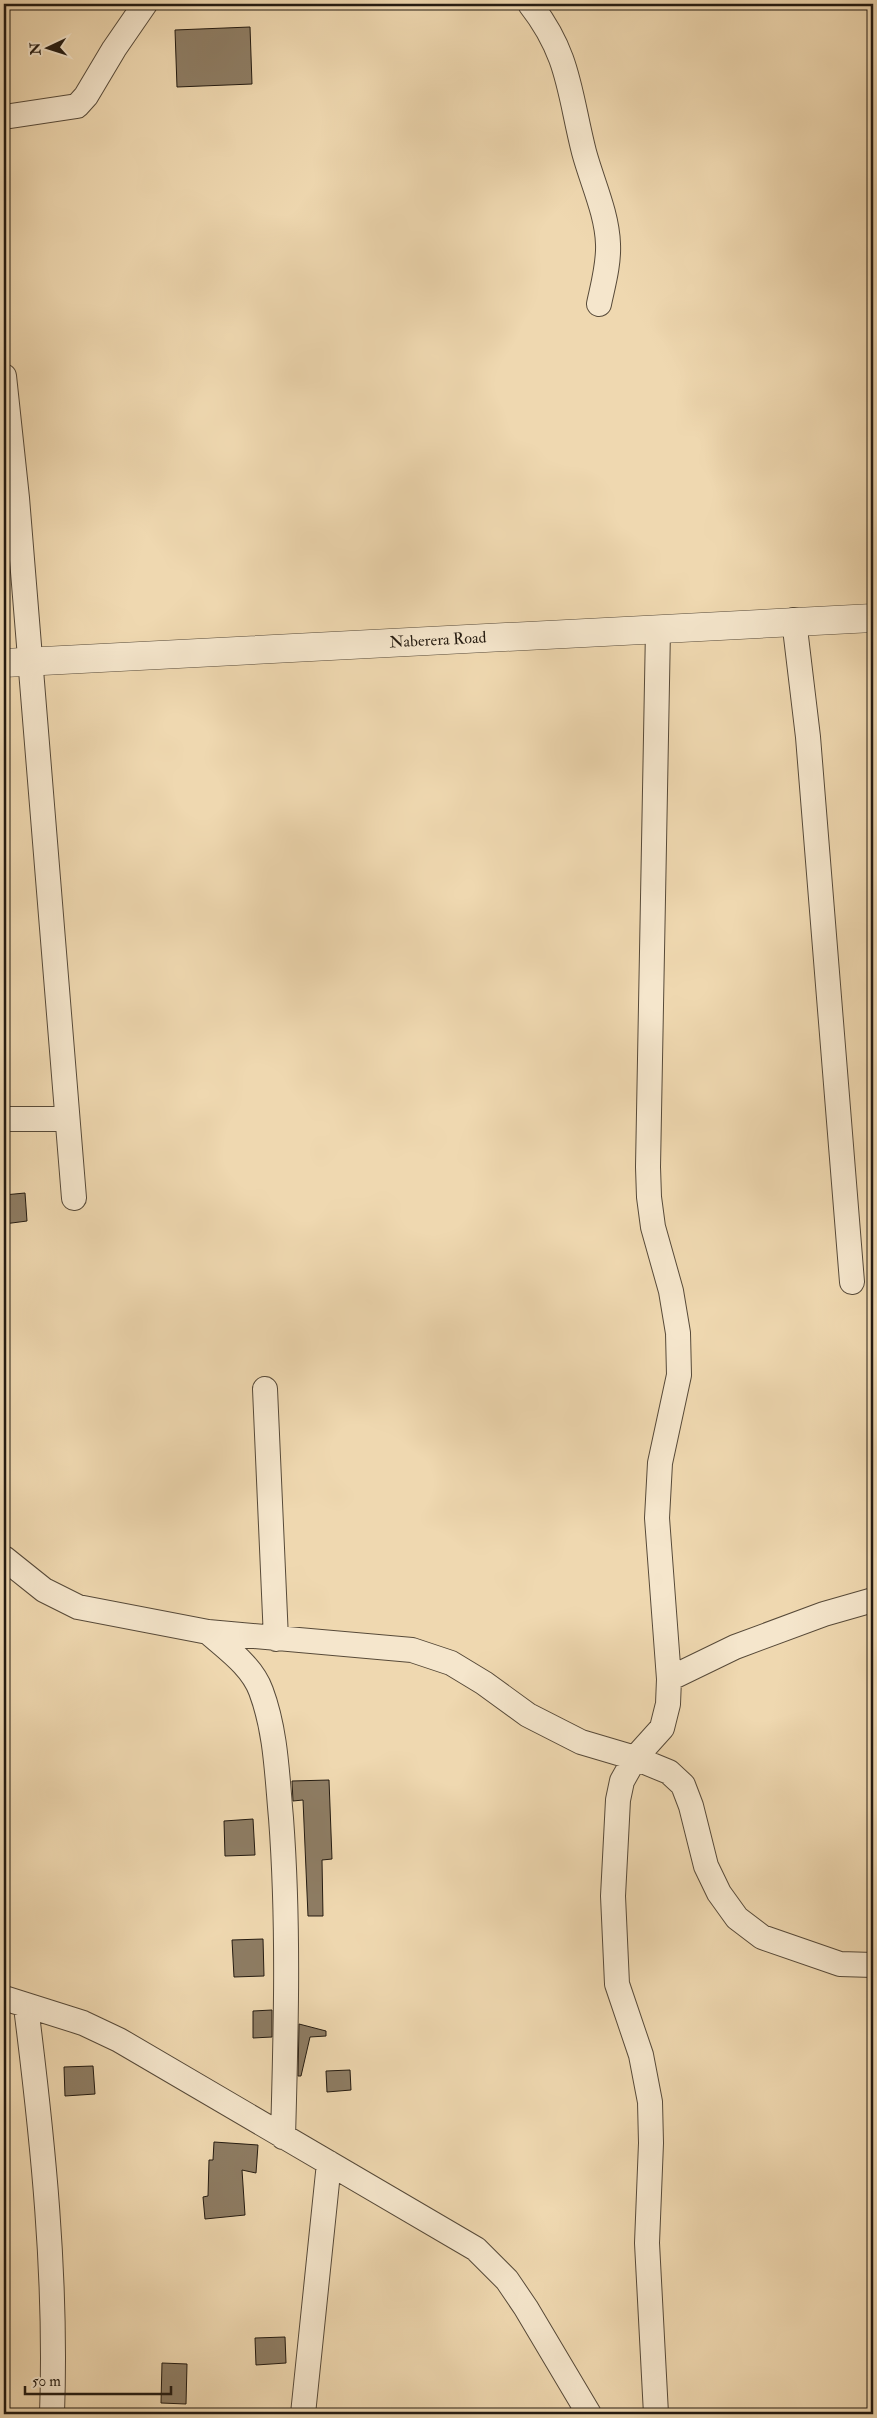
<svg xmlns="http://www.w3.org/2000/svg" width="877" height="2418" viewBox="0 0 877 2418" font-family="'IM FELL Double Pica',serif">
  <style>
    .building { fill: #8e7d64; stroke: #241b11 }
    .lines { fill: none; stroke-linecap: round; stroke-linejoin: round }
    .minor-casing { stroke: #574a39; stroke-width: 26 }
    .tertiary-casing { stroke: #574a39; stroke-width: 29 }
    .minor { stroke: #f5e6cc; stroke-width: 24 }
    .tertiary { stroke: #f5e6cc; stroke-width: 28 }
    .labels { text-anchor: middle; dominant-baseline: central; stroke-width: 4; stroke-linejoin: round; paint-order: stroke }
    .street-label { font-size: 16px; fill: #241b11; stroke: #f5e6cc }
  </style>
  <rect width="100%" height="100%" fill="#efd8b0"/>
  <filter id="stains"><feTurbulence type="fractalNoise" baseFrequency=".004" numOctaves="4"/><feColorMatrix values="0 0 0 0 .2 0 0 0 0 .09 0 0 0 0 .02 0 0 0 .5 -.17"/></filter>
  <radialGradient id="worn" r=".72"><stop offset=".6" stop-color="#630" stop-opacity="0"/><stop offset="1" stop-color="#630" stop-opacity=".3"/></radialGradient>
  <path class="building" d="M250 27 252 84 177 87 175 30Z
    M25 1193 27 1221 4 1224V1195Z
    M329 1780 332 1859 322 1860 323 1916H308L303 1800 293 1801 292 1781Z
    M253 1819 255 1855 225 1856 224 1821Z
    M263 1939 264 1976 234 1977 232 1940Z
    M272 2010V2037L253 2038V2011Z
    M299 2024 326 2031V2036L310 2037 301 2076H298Z
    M93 2066 95 2094 65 2096 64 2067Z
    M350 2070 351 2090 327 2092 326 2071Z
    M214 2142 258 2145 256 2173 242 2170 245 2215 205 2219 203 2197 208 2196 209 2160H213Z
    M285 2337 286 2363 256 2365 255 2338Z
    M162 2363 187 2364 186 2404 161 2403Z"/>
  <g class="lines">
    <defs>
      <path id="minor" d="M530 4C570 55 569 93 584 152 592 182 607 213 608 244 609 264 603 285 599 304
        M4 117 77 106 86 96 114 49 145 4
        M4 376 17 498 74 1198
        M794 620 808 737 852 1282
        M4 1119H66
        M265 1389 276 1639
        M4 1558 44 1590 78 1607 208 1632 412 1650 451 1663 484 1683 528 1715 581 1742 635 1758 669 1772 683 1785 691 1806 706 1866 719 1893 737 1918 762 1937 840 1964 873 1965
        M208 1632C227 1649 252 1666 261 1691 276 1731 277 1775 281 1818 289 1924 286 2030 283 2137
        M669 1679 735 1647 824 1614 873 1600
        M4 1998 83 2023 119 2040 476 2249 507 2280 526 2308 589 2414
        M26 2007C43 2142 57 2278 52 2414
        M303 2414 329 2163
        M656 2414 647 2243 651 2143 650 2102 641 2055 617 1984 613 1896 618 1800 622 1781 635 1758 662 1728 668 1704 669 1679 657 1518 660 1463 679 1375 678 1333 671 1291 653 1227 649 1197 648 1167 658 629"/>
      <path id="tertiary" d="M4 663 873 618"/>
    </defs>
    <use href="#minor" class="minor-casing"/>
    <use href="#tertiary" class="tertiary-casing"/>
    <use href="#minor" class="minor"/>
    <use href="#tertiary" class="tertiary"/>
  </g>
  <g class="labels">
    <g class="street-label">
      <text transform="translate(438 640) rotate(-3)">Naberera Road</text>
    </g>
  </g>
  <rect width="877" height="2418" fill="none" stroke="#efd8b0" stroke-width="20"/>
  <rect x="5" y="5" width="867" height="2408" fill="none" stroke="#241b11" stroke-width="2.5"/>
  <rect x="10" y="10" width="857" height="2398" fill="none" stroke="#241b11"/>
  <g transform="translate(48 48) rotate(266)" stroke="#f5e6cc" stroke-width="4" paint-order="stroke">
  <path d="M0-4L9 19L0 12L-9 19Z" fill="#241b11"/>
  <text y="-8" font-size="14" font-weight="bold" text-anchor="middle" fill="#241b11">N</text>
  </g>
  <path d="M25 2386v8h146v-8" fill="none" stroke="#241b11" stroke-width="2.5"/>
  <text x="32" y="2386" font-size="15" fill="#241b11" stroke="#f5e6cc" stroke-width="4" paint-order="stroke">50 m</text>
  <rect width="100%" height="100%" filter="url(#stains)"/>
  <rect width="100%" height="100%" fill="url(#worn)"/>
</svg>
